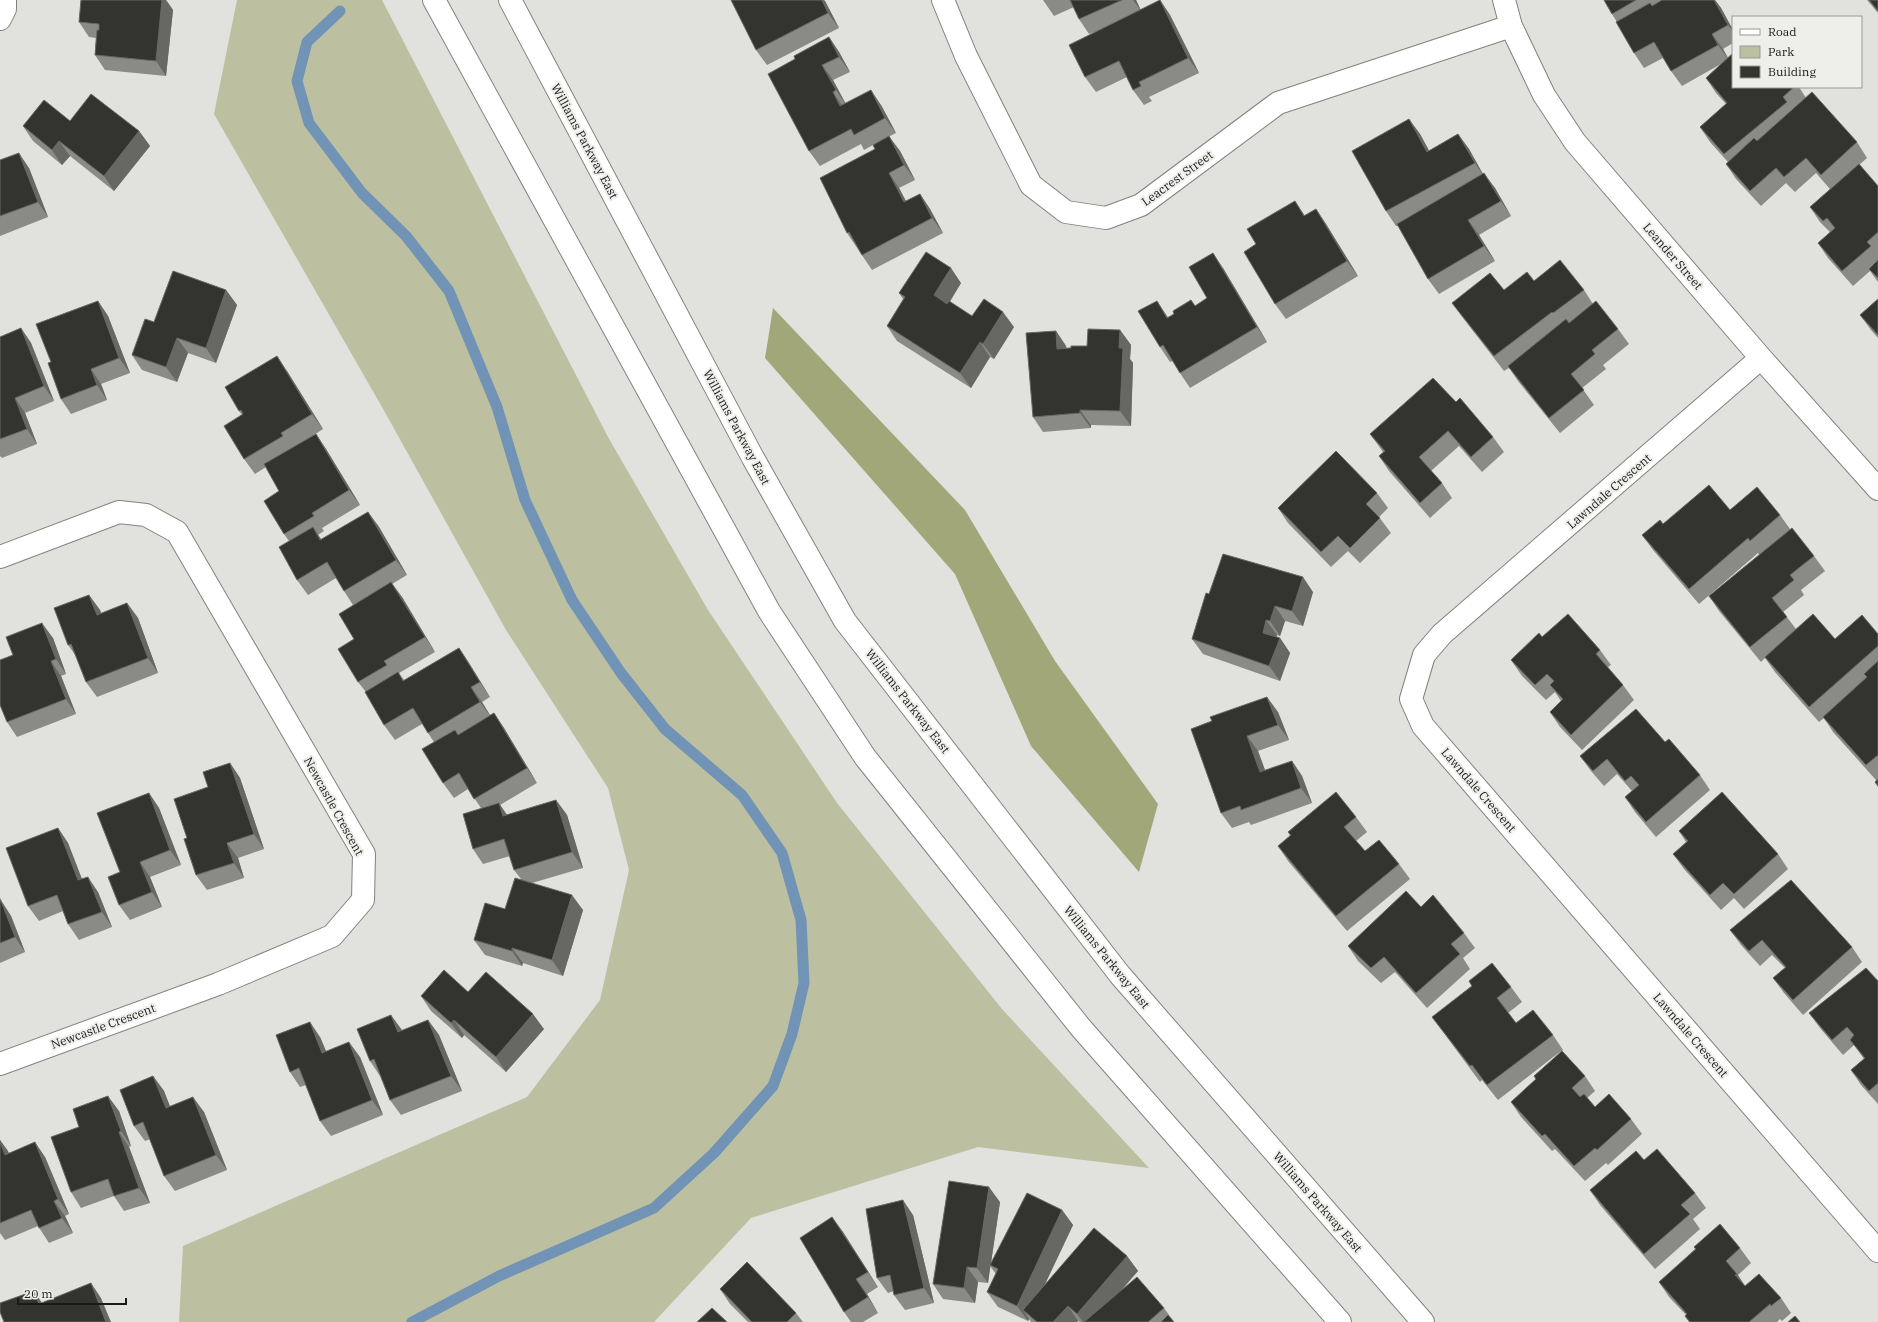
<svg xmlns="http://www.w3.org/2000/svg" width="1878" height="1322" viewBox="0 0 1878 1322" font-family="'IBM Plex Serif',serif">
  <style>
    .green { fill: #bcc0a1 }
    .forest { fill: #a2a779 }
    .lines { fill: none; stroke-linecap: round; stroke-linejoin: round }
    .stream { stroke: #7193b5; stroke-width: 11 }
    .minor-casing { stroke: #82827e; stroke-width: 24 }
    .secondary-casing { stroke: #82827e; stroke-width: 24 }
    .minor { stroke: #fff; stroke-width: 22 }
    .secondary { stroke: #fff; stroke-width: 22 }
    .wall { fill: #8a8a86 }
    .shaded-wall { fill: #676864 }
    .building { fill: #333430; stroke: #676864 }
    .labels { text-anchor: middle; dominant-baseline: central; stroke-width: 4; stroke-linejoin: round; paint-order: stroke }
    .street-label { font-size: 12px; fill: #1a1b19; stroke: #eeefea }
  </style>
  <rect width="100%" height="100%" fill="#e1e1dd"/>
  <path class="green" d="M237 0H382L608 437 708 610 837 803 1002 1009 1149 1168 978 1147 751 1218 654 1322H179L183 1246 527 1097 600 1000 629 870 608 788 506 630 382 407 214 114Z"/>
  <path class="forest" d="M773 308 965 510 1055 661 1158 804 1139 872 1031 746 955 574 765 358Z"/>
  <g class="lines">
    <path class="stream" d="M340 11 307 42 297 81 309 123 362 193 406 236 449 291 497 407 525 500 572 600 621 673 665 729 742 795 782 853 801 920 804 983 792 1034 773 1086 714 1153 654 1208 499 1276 412 1322"/>
    <defs>
      <path id="minor" d="M943 0 966 56 1031 185 1066 212 1106 218 1141 205 1278 103 1511 26
        M1504 0 1511 26 1544 95 1575 142 1761 358 1878 489
        M0 19 5 9V0
        M1761 358 1442 634 1424 655 1411 699 1423 726 1878 1251
        M0 557 119 512 146 515 177 532 364 854 363 900 332 936 218 984 0 1064"/>
      <path id="secondary" d="M434 0 769 611 865 757 1081 1028 1340 1322
        M510 0 753 458 845 621 1120 975 1423 1322"/>
    </defs>
    <use href="#minor" class="minor-casing"/>
    <use href="#secondary" class="secondary-casing"/>
    <use href="#minor" class="minor"/>
    <use href="#secondary" class="secondary"/>
  </g>
  <path class="wall" d="M81 0H166L173 10 166 76 105 70 95 55 96 38 89 37 79 22Z
    M1043 0H1136L1141 10 1160 0 1170 15 1199 73 1149 97 1152 101 1144 105 1133 90 1127 77 1096 92 1085 77 1098 31 1089 34 1079 19 1074 7 1054 16Z
    M1604 0H1715L1721 8 1733 30V43L1723 49 1728 58 1733 87H1799L1806 98 1857 142 1867 158 1859 165 1878 186V282L1870 271 1853 286 1828 258 1818 243 1830 232 1820 222 1810 207 1830 189 1816 173 1795 192 1786 183 1761 206 1736 179 1726 164 1728 162 1710 142 1700 127 1726 104 1716 93 1706 78 1721 64 1682 86 1671 71 1663 58 1644 68 1634 53 1617 22 1612 14Z
    M1867 0H1878V13Z
    M825 1 839 28 767 65 756 50Z
    M829 37 839 52 850 72 833 80 846 104 881 105 896 133 888 137 900 151 915 180 899 188 906 201 920 194 930 209 943 233 872 270 847 233 875 149 873 145 864 150 861 144 820 166 809 151 795 59Z
    M1409 119 1420 134 1429 151 1458 134 1469 149 1483 174 1495 188 1511 216 1479 235 1495 261 1439 294 1428 279 1398 226H1396L1386 211Z
    M70 121 139 131 150 146 114 191 70 156 62 165 33 141 23 126Z
    M0 160 29 168 48 217 0 236Z
    M1316 209 1326 224 1358 276 1286 319 1275 304 1305 215Z
    M1223 268 1267 342 1190 388 1180 373 1173 361 1170 362 1160 347 1168 318 1174 314 1191 300 1195 306 1207 298Z
    M1534 281 1584 290 1593 304 1618 329 1629 344 1603 365 1606 369 1582 388 1594 405 1560 433 1518 381 1509 368 1504 371 1463 318 1452 303 1504 290Z
    M961 283 950 302 972 316 1014 327 994 359 990 357 971 388 897 341 887 326 903 299 899 293Z
    M226 290 237 305 216 363 188 353 177 382 142 370 132 355Z
    M1878 299V338L1871 330 1860 315Z
    M98 301 108 316 130 373 101 384 107 400 71 414 61 399 51 362Z
    M21 328 31 343 54 401 25 413 37 444 2 458 0 456V337Z
    M1120 330 1131 345 1130 359 1133 363 1131 426 1091 425V428L1043 432 1033 417 1056 331 1066 346 1067 348 1087 346Z
    M287 371 323 429 311 437 316 434 326 449 360 505 322 528 324 531 318 535 321 540 368 512 379 527 407 575 392 584 402 597 435 652 399 673 404 680 459 648 469 663 490 697 482 702 490 715 494 713 504 728 537 783 500 805 507 815 556 800 567 815 583 868 532 883 583 910 563 976 523 963 522 966 485 955 474 940 505 909 521 879 514 870 510 856 483 864 473 849 481 808 468 789 454 798 443 783 434 742 422 724 395 740 384 725 366 692 358 682 354 639 353 605 344 591 336 578 308 595 297 580 289 541 284 534 279 491 266 467 255 474 244 459 242 415 239 411Z
    M1456 402 1493 437 1504 452 1482 472 1459 446 1431 471 1442 483 1452 498 1430 518 1389 471 1379 456 1383 452 1370 434Z
    M1377 493 1388 508 1379 517 1391 533 1360 563 1348 551 1331 567 1288 523 1278 508Z
    M1730 510 1780 515 1790 529 1814 556 1825 571 1801 590 1804 595 1783 612 1796 629 1835 639 1878 634V787L1875 782 1876 780 1833 732 1824 718 1819 722 1775 672 1765 658 1761 662 1719 611 1709 596 1759 555 1758 553 1699 604 1653 550 1642 535 1663 524Z
    M1313 592 1303 626 1285 621 1280 636 1277 635V637L1280 638 1290 653 1280 681 1203 654 1192 639 1209 594Z
    M89 595 100 610 101 613 127 603 138 618 158 673 97 697 86 682 76 656 68 645Z
    M1542 637 1600 650 1611 665 1608 667 1623 685 1634 700 1582 750 1560 727 1550 712 1561 701 1555 692 1546 700 1522 676 1511 660Z
    M53 638 66 674 61 676 76 714 17 737 7 722 13 655Z
    M1278 712 1289 740 1258 751 1265 770 1292 761 1302 776 1312 803 1251 825 1249 822 1232 828 1221 813 1191 729Z
    M1665 742 1700 775 1710 790 1656 837 1635 812 1625 797 1632 791 1617 774 1604 786 1591 771 1580 756Z
    M230 763 240 778 264 849 238 858 244 878 207 890 196 875 187 838 208 787Z
    M149 793 159 808 181 865 150 877 162 907 130 920 119 905 120 872Z
    M1356 817 1367 832 1356 841 1365 851 1399 864 1410 879 1347 931 1288 861 1278 846 1290 836 1288 832Z
    M58 828 68 843 82 879 98 892 112 927 79 940 68 924 63 911 39 921 28 906Z
    M1679 831 1778 854 1788 869 1744 909 1734 898 1721 910 1684 869 1673 854 1686 842Z
    M0 898 2 902 11 916 25 952 0 963Z
    M1421 907 1464 933 1475 948 1463 958 1470 969 1427 1008 1395 972 1381 983 1358 961 1348 946Z
    M1730 930 1852 947 1862 962 1803 1015 1784 993 1773 978 1785 968 1772 955 1760 966 1741 945Z
    M1469 981 1511 987 1522 1002 1508 1013 1516 1023 1553 1035 1563 1050 1562 1051 1585 1076 1595 1091 1587 1098 1595 1107 1631 1119 1642 1134 1608 1165 1606 1163 1585 1181 1555 1149 1552 1151 1521 1117 1511 1102 1536 1079 1561 1051 1498 1100 1482 1080 1480 1082 1443 1032 1432 1017 1472 986Z
    M1878 981V1104L1861 1085 1851 1070 1864 1059 1854 1045 1843 1055 1820 1028 1809 1013Z
    M468 992 544 1029 506 1072 464 1035 462 1038 431 1011 421 996Z
    M428 1020 439 1035 462 1091 401 1115 390 1100 380 1076 370 1061 402 1031Z
    M320 1037 326 1051 360 1057 383 1115 331 1136 320 1121 306 1085 300 1087 290 1072Z
    M153 1076 164 1091 170 1106 204 1112 227 1170 175 1191 164 1176 150 1139 145 1141 134 1126Z
    M119 1111 131 1146 129 1147 150 1203 124 1211 114 1196 81 1208 71 1192 79 1127Z
    M0 1140 9 1153 45 1157 69 1214 65 1216 73 1233 49 1243 38 1226 5 1240 0 1233Z
    M1644 1160 1695 1193 1706 1208 1693 1219 1700 1229 1655 1269 1600 1205 1590 1190Z
    M1000 1202 991 1263 1062 1210 1073 1225 1044 1286 1127 1256 1138 1271 1122 1289 1164 1308 1174 1322H1080L1078 1321 1077 1322H1031L1029 1319 1028 1321 998 1307 987 1292 996 1274 990 1266 988 1283 978 1282 975 1303 943 1299 933 1284Z
    M913 1215 934 1303 905 1310 894 1295V1291L888 1293 877 1278Z
    M832 1217 843 1232 878 1287 867 1294 878 1313 863 1322H851L844 1312Z
    M1694 1247 1740 1248 1751 1263 1738 1275 1745 1286 1781 1298 1791 1313 1782 1321 1780 1319 1777 1322H1689L1685 1316 1686 1315 1669 1297 1659 1282 1695 1249Z
    M720 1289 796 1313 803 1322H748L730 1304Z"/>
  <path class="shaded-wall" d="M162 0H166L173 10 166 76 156 61Z
    M822 0H824L825 1 839 28 828 13Z
    M1133 0H1136L1141 11Z
    M1160 0 1170 15 1199 73 1188 58Z
    M1714 0H1715L1721 8 1733 30V32L1728 25Z
    M1712 34 1723 49 1729 60 1718 45Z
    M829 37 839 52 850 72 839 57Z
    M822 65 833 80 846 105 836 90Z
    M871 90 881 105 896 133 885 118Z
    M833 92 843 107 840 106Z
    M1409 119 1420 134 1438 167 1427 152Z
    M139 131 150 146 114 191 104 176Z
    M1458 134 1469 149 1485 178 1475 163Z
    M889 136 900 151 915 180 904 165Z
    M59 141 70 156 62 165 52 150Z
    M19 153 29 168 48 217 38 202Z
    M889 173 899 188 914 217 904 202Z
    M1484 173 1495 188 1511 216 1501 201Z
    M920 194 930 209 943 233 932 218Z
    M1295 201 1305 216H1304Z
    M1316 209 1326 224 1358 276 1347 261Z
    M1468 220 1479 235 1495 261 1484 246Z
    M1213 253 1223 268 1267 342 1257 327Z
    M951 268 961 283 944 310 934 295Z
    M226 290 237 305 216 363 206 348Z
    M98 301 108 316 130 373 119 358Z
    M1157 301 1167 316 1178 333 1167 318Z
    M1003 312 1014 327 994 359 983 344Z
    M21 328 31 343 54 401 44 386Z
    M1120 330 1131 345 1130 359 1133 363 1131 426 1120 411 1119 348Z
    M1056 331 1066 346 1067 364 1057 349Z
    M177 338 188 353 177 382 166 367Z
    M980 342 990 357 971 388 960 373Z
    M277 356 287 371 323 429 312 414Z
    M91 369 101 384 107 400 97 385Z
    M15 398 25 413 37 444 27 429Z
    M1080 410 1091 425V428L1080 413Z
    M316 434 326 449 360 505 349 490Z
    M368 512 379 527 407 575 396 560Z
    M313 527 323 542 320 540Z
    M1303 577 1313 592 1303 626 1292 611Z
    M391 582 402 597 435 652 425 637Z
    M89 595 100 610 107 630 97 615Z
    M127 603 138 618 158 673 148 658Z
    M1275 606 1285 621 1280 636 1270 621Z
    M1266 620 1277 635 1273 648 1263 633Z
    M42 623 53 638 66 674 56 659Z
    M1280 638 1290 653 1280 681 1269 666Z
    M459 648 469 663 490 697 480 682Z
    M51 661 61 676 76 714 66 699Z
    M471 687 482 702 491 717 480 702Z
    M1267 697 1278 712 1289 740 1278 725Z
    M494 713 504 728 537 783 527 768Z
    M1247 736 1258 751 1271 787 1260 772Z
    M1292 761 1302 776 1312 803 1301 788Z
    M230 763 240 778 264 849 254 834Z
    M149 793 159 808 181 865 170 850Z
    M556 800 567 815 583 868 572 852Z
    M499 803 509 818 503 816Z
    M58 828 68 843 88 895 78 880Z
    M227 843 238 858 244 878 234 863Z
    M140 862 150 877 162 907 152 892Z
    M88 877 98 892 112 927 102 912Z
    M572 895 583 910 563 976 552 960Z
    M0 898 2 902 11 916 25 952 15 937 0 907Z
    M512 948 523 963 522 966 512 951Z
    M533 1014 544 1029 506 1072 496 1057Z
    M391 1015 402 1030 409 1047 398 1032Z
    M428 1020 439 1035 462 1091 451 1076Z
    M454 1020 464 1035 462 1038 451 1023Z
    M310 1022 320 1037 333 1068 322 1053Z
    M349 1042 360 1057 383 1115 372 1100Z
    M153 1076 164 1091 176 1123 166 1108Z
    M108 1096 119 1111 131 1146 121 1131Z
    M193 1097 204 1112 227 1170 216 1155Z
    M119 1132 129 1147 150 1203 139 1188Z
    M0 1140 8 1151 16 1170 5 1155 0 1142Z
    M35 1142 45 1157 69 1214 58 1199Z
    M989 1187 1000 1202 988 1283 977 1268Z
    M903 1200 913 1215 934 1303 924 1288Z
    M54 1201 65 1216 73 1233 62 1218Z
    M1062 1210 1073 1225 1030 1316 1023 1310 1029 1319 1028 1321 1017 1306Z
    M832 1217 843 1232 878 1287 868 1272Z
    M1127 1256 1138 1271 1094 1322H1083L1077 1314Z
    M967 1267 978 1282 975 1303 964 1288Z
    M1737 1274 1747 1289 1735 1275Z
    M856 1279 867 1294 878 1313 868 1297Z
    M91 1283 101 1298 111 1322H106Z
    M34 1291 44 1306 39 1304Z
    M1068 1306 1078 1321 1077 1322H1053Z"/>
  <path class="building" d="M81 0H162L156 61 95 55 97 30H99V24L79 22Z
    M731 0H822L828 13 756 50Z
    M1070 0H1122L1079 19Z
    M1160 0 1188 58 1139 82 1141 86 1133 90 1119 61 1085 77 1069 45Z
    M1604 0H1636L1612 14Z
    M1662 0H1714L1728 25 1712 34 1718 45 1671 71 1654 42 1634 53 1616 22 1650 3 1652 6Z
    M1869 0H1878V11Z
    M829 37 839 57 822 65 836 90 833 92 840 106 871 90 885 118 854 135 851 129 809 151 768 74 795 59 794 56Z
    M1733 53V87H1794L1783 97 1787 102 1724 154 1700 127 1727 103 1706 78Z
    M1812 92 1857 142 1821 175 1806 158 1784 177 1776 168 1750 191 1726 164 1754 138 1757 141Z
    M91 94 139 131 104 176 59 141 52 150 23 126 44 100 70 121Z
    M1409 119 1427 152 1458 134 1475 163 1386 211 1352 151Z
    M889 136 904 165 889 173 904 202 920 194 932 218 862 255 849 232 847 233 820 178 875 149 873 145Z
    M19 153 38 202 0 216V160Z
    M1859 164 1878 186V232L1867 242 1871 246 1842 271 1818 243 1835 228 1827 218 1823 221 1810 207Z
    M1484 173 1501 201 1468 220 1484 246 1428 279 1397 224Z
    M1295 201 1304 216 1316 209 1347 261 1275 304 1244 252 1256 244 1247 229Z
    M926 252 951 268 934 295 947 304 949 301 972 316 984 299 1003 312 983 344 980 342 960 373 887 326 905 297 899 293Z
    M1213 253 1257 327 1180 373 1163 345 1160 347 1138 311 1157 301 1167 318 1174 314 1173 311 1191 300 1195 306 1207 298 1189 267Z
    M1560 260 1584 290 1553 313 1552 312 1494 356 1452 303 1490 273 1504 290 1527 272 1534 281Z
    M1878 260V278L1869 269Z
    M173 271 226 290 206 348 177 338 166 367 132 355 145 319 154 322Z
    M1878 299V335L1860 315Z
    M98 301 119 358 91 369 97 385 61 399 48 363 51 362 36 324Z
    M1596 301 1618 329 1592 350 1595 354 1571 374 1584 390 1549 418 1508 366 1566 319 1569 323Z
    M21 328 44 386 15 398 27 429 0 439V337Z
    M1088 329 1120 330 1119 348H1123L1120 411 1080 410V413L1033 417 1026 333 1056 331 1057 349 1071 348V346H1087Z
    M277 356 312 414 281 433 283 436 244 459 224 426 243 414 241 410 239 411 225 387Z
    M1433 378 1456 402 1460 398 1493 437 1471 457 1448 431 1419 457 1442 483 1420 503 1379 456 1385 451 1370 434Z
    M316 434 349 490 312 513 314 516 284 534 264 501 279 491 264 464Z
    M1336 451 1377 493 1366 504 1380 518 1350 548 1338 536 1321 552 1278 508Z
    M1709 485 1730 510 1757 487 1780 515 1750 541 1748 538 1689 589 1642 535 1660 520 1663 524Z
    M368 512 396 560 344 591 327 562 297 580 279 547 313 527 320 540Z
    M1792 528 1814 556 1790 575 1794 580 1772 598 1787 617 1750 647 1709 596Z
    M1223 554 1303 577 1292 611 1275 606 1270 621 1266 620 1263 633 1280 638 1269 666 1192 639 1206 593 1209 594Z
    M391 582 425 637 384 661 387 665 358 682 338 649 354 639 339 614Z
    M89 595 97 615 127 603 148 658 86 682 71 644 68 645 54 608Z
    M1568 614 1600 650 1596 654 1623 685 1571 735 1550 712 1563 699 1550 685 1554 681 1547 674 1535 685 1511 660 1539 633 1542 637Z
    M1813 614 1835 639 1862 615 1878 634V646L1809 707 1765 657Z
    M42 623 56 659 51 661 66 699 7 722 0 705V660L13 655 6 637Z
    M459 648 480 682 471 687 480 702 428 733 413 708 384 725 365 692 398 672 403 681Z
    M1878 661V755L1866 765 1823 717 1867 677 1864 674Z
    M1267 697 1278 725 1247 736 1260 772 1292 761 1301 788 1241 810 1240 806 1221 813 1191 729 1212 721 1210 717Z
    M1636 709 1665 742 1669 739 1700 775 1646 822 1625 797 1639 785 1631 776 1625 781 1607 759 1593 771 1580 756Z
    M494 713 527 768 474 799 459 773 443 783 422 749 455 730 458 735Z
    M230 763 254 834 227 843 234 863 196 875 184 839 187 838 174 799 208 787 203 772Z
    M1878 779V786L1875 782Z
    M1336 792 1356 817 1344 827 1365 851 1379 840 1399 864 1336 916 1278 846 1291 835 1288 832Z
    M1722 792 1778 854 1734 894 1723 883 1710 895 1673 854 1688 841 1679 831Z
    M149 793 170 850 140 862 152 892 119 905 108 877 120 872 97 813Z
    M556 800 572 852 514 870 504 839 473 849 463 814 499 803 503 816Z
    M58 828 78 880 88 877 102 912 68 924 57 895 28 906 6 848Z
    M515 878 572 895 552 960 512 948V951L474 940 485 903 505 909Z
    M1791 880 1852 947 1793 1000 1773 978 1786 967 1762 940 1749 951 1730 930Z
    M1406 891 1421 907 1433 895 1464 933 1451 944 1460 954 1416 993 1384 957 1371 968 1348 946Z
    M0 901H1L15 937 0 943Z
    M1492 963 1511 987 1497 998 1516 1023 1533 1010 1553 1035 1487 1085 1472 1065 1470 1066 1432 1017 1472 986 1469 981Z
    M1866 968 1878 981V1083L1869 1091 1851 1070 1865 1058 1850 1040 1854 1035 1847 1027 1832 1040 1809 1013Z
    M444 970 468 992 486 972 533 1014 496 1057 454 1020 451 1023 421 996Z
    M391 1015 398 1032 428 1020 451 1076 390 1100 374 1059 370 1061 357 1029Z
    M310 1022 322 1053 349 1042 372 1100 320 1121 299 1068 290 1072 276 1035Z
    M1562 1051 1585 1076 1572 1088 1580 1097 1584 1094 1595 1107 1609 1094 1631 1119 1597 1150 1595 1148 1574 1166 1545 1134 1542 1136 1511 1102 1536 1079 1534 1076Z
    M153 1076 166 1108 193 1097 216 1155 164 1176 143 1122 134 1126 120 1090Z
    M108 1096 121 1131 119 1132 139 1188 114 1196 108 1179 71 1192 51 1137 79 1127 73 1109Z
    M0 1142 5 1155 35 1142 58 1199 54 1201 62 1218 39 1228 31 1210 0 1223Z
    M1657 1149 1695 1193 1681 1205 1690 1214 1644 1254 1590 1190 1636 1151 1644 1160Z
    M949 1181 989 1187 977 1268 967 1267 964 1288 933 1284Z
    M1027 1193 1062 1210 1017 1306 987 1292 998 1269 990 1265Z
    M903 1200 924 1288 894 1295 890 1275 877 1278 866 1209Z
    M832 1217 868 1272 856 1279 868 1297 844 1312 800 1238Z
    M1720 1224 1740 1248 1726 1261 1737 1274 1735 1275 1745 1286 1759 1274 1781 1298 1771 1306 1770 1304 1749 1322H1690L1685 1316 1687 1314 1659 1282 1696 1249 1694 1247Z
    M1094 1228 1127 1256 1077 1314 1068 1306 1053 1322H1037L1023 1310Z
    M747 1262 796 1313 787 1322H752L720 1289Z
    M1137 1277 1164 1308 1148 1322H1084Z
    M91 1283 106 1322H4L0 1312V1303L34 1291 39 1304Z
    M712 1308 727 1322H697Z
    M1168 1315 1174 1322H1161Z
    M1795 1316 1800 1322H1788Z"/>
  <g class="labels">
    <g class="street-label">
      <text transform="translate(585 141) rotate(62)">Williams Parkway East</text>
      <text transform="translate(1177 178) rotate(-36)">Leacrest Street</text>
      <text transform="translate(1673 256) rotate(49)">Leander Street</text>
      <text transform="translate(737 427) rotate(62)">Williams Parkway East</text>
      <text transform="translate(1609 491) rotate(-41)">Lawndale Crescent</text>
      <text transform="translate(908 701) rotate(52)">Williams Parkway East</text>
      <text transform="translate(1479 790) rotate(49)">Lawndale Crescent</text>
      <text transform="translate(334 806) rotate(61)">Newcastle Crescent</text>
      <text transform="translate(1107 957) rotate(51)">Williams Parkway East</text>
      <text transform="translate(103 1026) rotate(-20)">Newcastle Crescent</text>
      <text transform="translate(1691 1035) rotate(49)">Lawndale Crescent</text>
      <text transform="translate(1318 1202) rotate(49)">Williams Parkway East</text>
    </g>
  </g>
  <rect x="1732" y="16" width="130" height="72" fill="#eeefea" stroke="#999a96"/>
  <rect x="1740" y="29" width="20" height="6" fill="#ffffff" stroke="#999a96"/>
  <text x="1768" y="36" font-size="12" fill="#1a1b19">Road</text>
  <rect x="1740" y="46" width="20" height="12" fill="#bcc0a1" stroke="#999a96"/>
  <text x="1768" y="56" font-size="12" fill="#1a1b19">Park</text>
  <rect x="1740" y="66" width="20" height="12" fill="#333430" stroke="#999a96"/>
  <text x="1768" y="76" font-size="12" fill="#1a1b19">Building</text>
  <path d="M18 1298v6h108v-6" fill="none" stroke="#1a1b19" stroke-width="2"/>
  <text x="24" y="1298" font-size="12" fill="#1a1b19" stroke="#eeefea" stroke-width="3" paint-order="stroke">20 m</text>
</svg>
